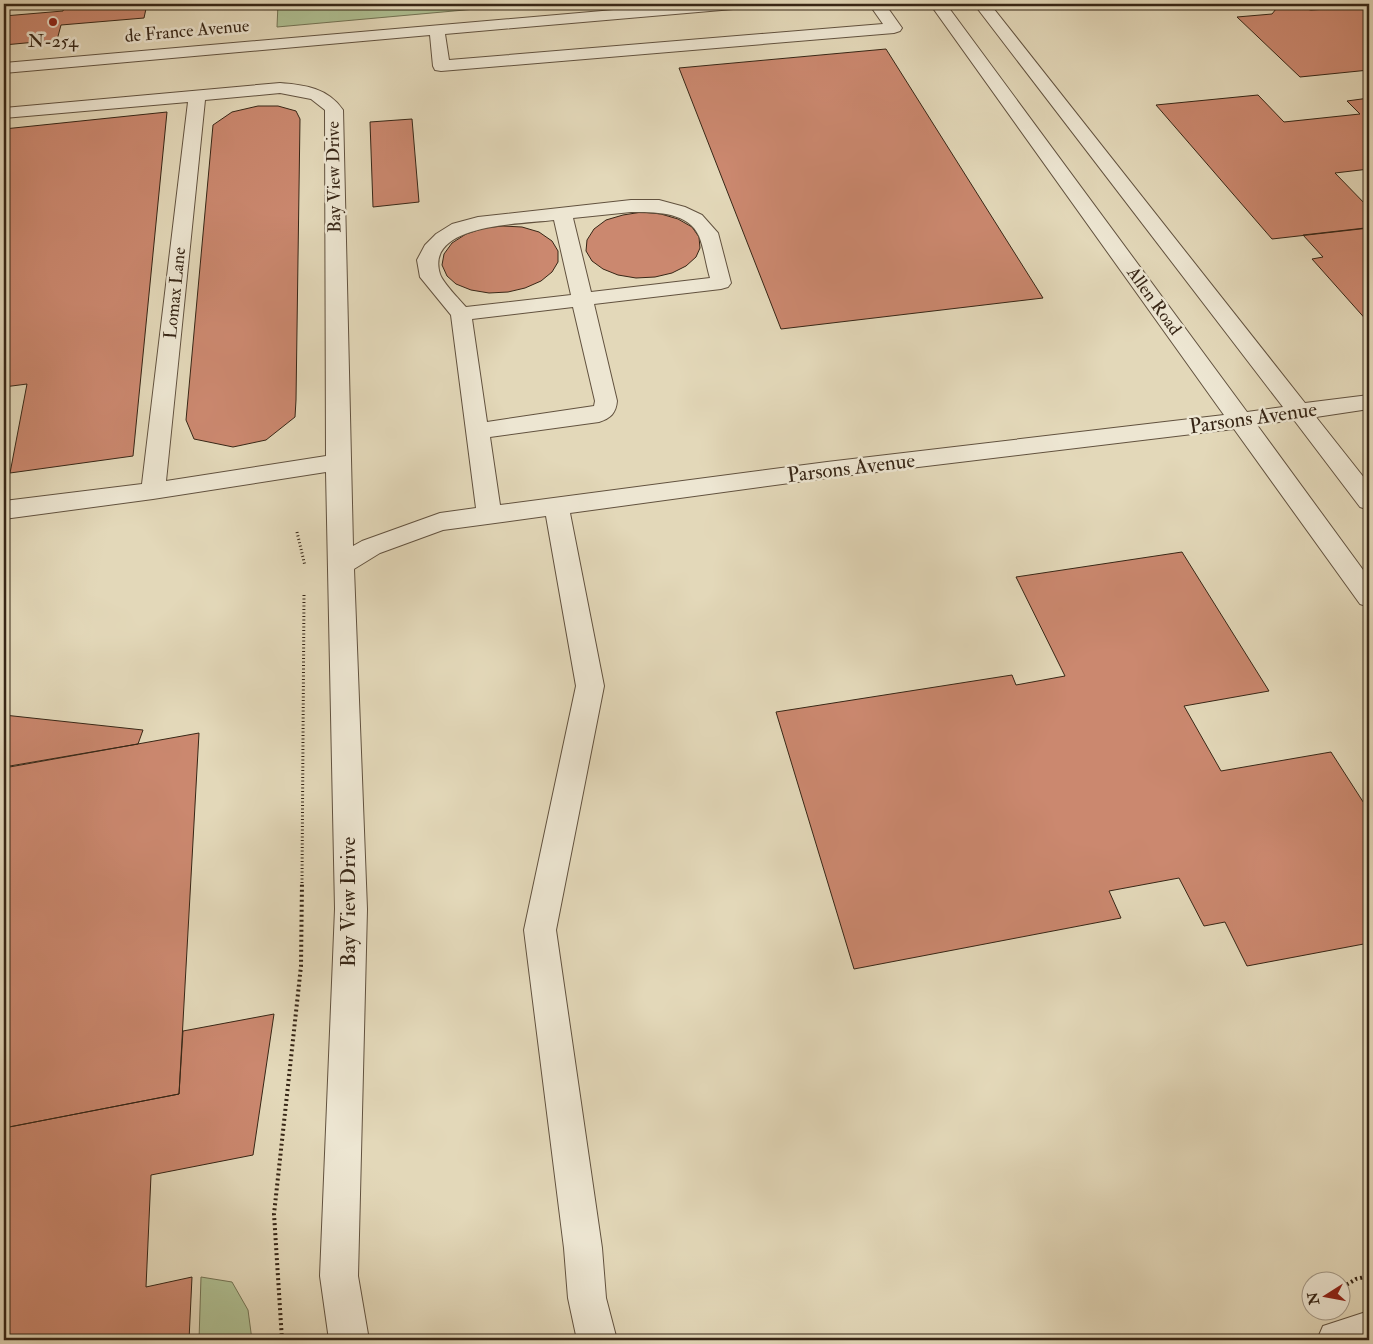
<svg xmlns="http://www.w3.org/2000/svg" width="1373" height="1344" viewBox="0 0 1373 1344" font-family="'IM FELL Double Pica',serif">
  <style>
    .green { fill: #afc093; stroke: #737354 }
    .building { fill: #cb886f; stroke: #372616 }
    .lines { fill: none; stroke-linecap: round; stroke-linejoin: round }
    .minor-casing { stroke: #62523f; stroke-width: 2 }
    .path-far1 { stroke: #372616; stroke-width: 3; stroke-dasharray: 1 2.5; stroke-linecap: butt }
    .path { stroke: #372616; stroke-width: 4; stroke-dasharray: 2 3; stroke-linecap: butt }
    .minor { fill: #ede6d2; fill-rule: evenodd }
    .poi-dot { fill: #8f2418; stroke: #ede6d2; stroke-width: 2 }
    .labels { text-anchor: middle; dominant-baseline: central; stroke-width: 5; stroke-linejoin: round; paint-order: stroke }
    .far-street-label { font-size: 18px; fill: #372616; stroke: #ede6d2 }
    .far-poi-label { font-size: 18px; fill: #372616; stroke: #ede6d2 }
    .street-label { font-size: 21px; fill: #372616; stroke: #ede6d2 }
  </style>
  <rect width="100%" height="100%" fill="#e3d8b9"/>
  <filter id="stains"><feTurbulence type="fractalNoise" baseFrequency=".004" numOctaves="4"/><feColorMatrix values="0 0 0 0 .2 0 0 0 0 .09 0 0 0 0 .02 0 0 0 .5 -.17"/></filter>
  <radialGradient id="worn" r=".72"><stop offset=".6" stop-color="#630" stop-opacity="0"/><stop offset="1" stop-color="#630" stop-opacity=".3"/></radialGradient>
  <path class="green" d="M278 4H531L277 27Z
    M201 1277 232 1282 248 1310 252 1340H199Z"/>
  <path class="building" d="M65 4H147L144 18 61 25 57 40 4 45V16L63 11Z
    M1280 4 1311 10 1360 7 1369 14V70L1300 77 1237 17 1272 14Z
    M886 49 1043 298 781 329 679 68Z
    M1258 95 1284 122 1360 114 1347 101 1369 98V169L1335 173 1369 208V228L1272 239 1156 105Z
    M258 106H278L296 111 300 119 296 400 295 417 266 440 233 447 194 439 186 420 213 125 232 112Z
    M167 112 133 456 10 473 27 384 4 387V129Z
    M412 119 419 202 373 207 370 122Z
    M642 212 661 214 678 219 692 227 699 237 700 248 696 257 686 266 672 273 655 277 636 278 618 275 603 269 592 261 586 251 587 240 594 229 606 220 623 215Z
    M503 226 522 227 539 232 552 241 558 251V262L552 272 541 281 525 288 508 292 489 293 471 290 456 284 447 276 442 265 444 254 452 243 466 234 484 228Z
    M1365 228 1369 232V323L1312 259 1323 257 1303 235Z
    M1182 552 1269 691 1184 706 1221 771 1331 752 1369 811V943L1247 966 1225 922 1204 926 1179 878 1109 891 1121 918 854 969 776 712 1012 675 1016 685 1065 676 1016 577Z
    M4 715 143 730 138 744 4 767Z
    M199 733 179 1094 4 1128V768Z
    M274 1014 253 1155 151 1175 146 1287 192 1277 189 1340H4V1128L179 1094 183 1031Z"/>
  <g class="lines">
    <defs>
      <path id="minor" d="M682 4H741L739 7 733 9 445 34 449 60 883 24 869 4H885L902 28 900 31 894 33 441 71 435 70 433 66 430 35 4 73V63Z
        M930 4H946L1247 412 1283 407 974 4H990L1305 403 1369 395V409L1316 417 1369 484V510L1360 507 1294 420 1257 425 1369 578V607L1360 604 1234 429 827 478 570 513 604 686 556 930 602 1248 606 1298 617 1340H577L568 1298 564 1248 524 930 576 686 546 516 443 530 380 553 354 569 367 909 358 1276 369 1340H329L320 1276 335 909 326 472 153 499 4 519V501L142 484 188 102 4 118V108L280 83C305 85 328 88 343 110L353 546 362 541 440 513 476 508 451 315 420 277 417 260 425 245 436 234 452 224 478 217 631 200H659L685 207 702 215 718 233 731 283 728 287 721 289 594 304 617 401C616 413 611 418 599 422L490 437 500 505 827 462 1224 415ZM280 93 311 99 325 110 326 456 166 481 205 100ZM631 212C653 212 688 211 699 236 704 248 706 265 710 278L591 292 573 218ZM554 220 571 295 466 307C459 299 443 283 440 274 424 223 524 224 554 220ZM573 307 595 401 594 406 487 422 472 319Z
        M1369 1311V1340H1317L1323 1326Z"/>
    </defs>
    <use href="#minor" class="minor-casing"/>
    <path class="path-far1" d="M297 532 305 566
      M302 883 304 595"/>
    <path class="path" d="M1343 1296 1341 1288 1356 1279 1369 1276
      M282 1340 274 1214 301 966 302 882"/>
    <use href="#minor" class="minor"/>
  </g>
  <circle class="poi-dot" cx="53" cy="22" r="5"/>
  <g class="labels">
    <g class="far-street-label">
      <text transform="translate(187 31) rotate(-5)">de France Avenue</text>
      <text transform="translate(334 177) rotate(-91)">Bay View Drive</text>
      <text transform="translate(175 293) rotate(-84)">Lomax Lane</text>
      <text transform="translate(1154 301) rotate(54)">Allen Road</text>
    </g>
    <g class="far-poi-label">
      <text x="53" y="41">N-254</text>
    </g>
    <g class="street-label">
      <text transform="translate(1253 418) rotate(-8)">Parsons Avenue</text>
      <text transform="translate(851 468) rotate(-7)">Parsons Avenue</text>
      <text transform="translate(348 902) rotate(-90)">Bay View Drive</text>
    </g>
  </g>
  <rect width="1373" height="1344" fill="none" stroke="#e3d8b9" stroke-width="20"/>
  <rect x="5" y="5" width="1363" height="1334" fill="none" stroke="#372616" stroke-width="2.5"/>
  <rect x="10" y="10" width="1353" height="1324" fill="none" stroke="#372616"/>
  <g transform="translate(1326 1296) rotate(259)"><circle r="24" fill="#ede6d2" stroke="#a49987"/>
  <path d="M0-4L9 19L0 12L-9 19Z" fill="#8f2418"/>
  <text y="-8" font-size="14" font-weight="bold" text-anchor="middle" fill="#372616">N</text>
  </g>
  <rect width="100%" height="100%" filter="url(#stains)"/>
  <rect width="100%" height="100%" fill="url(#worn)"/>
</svg>
